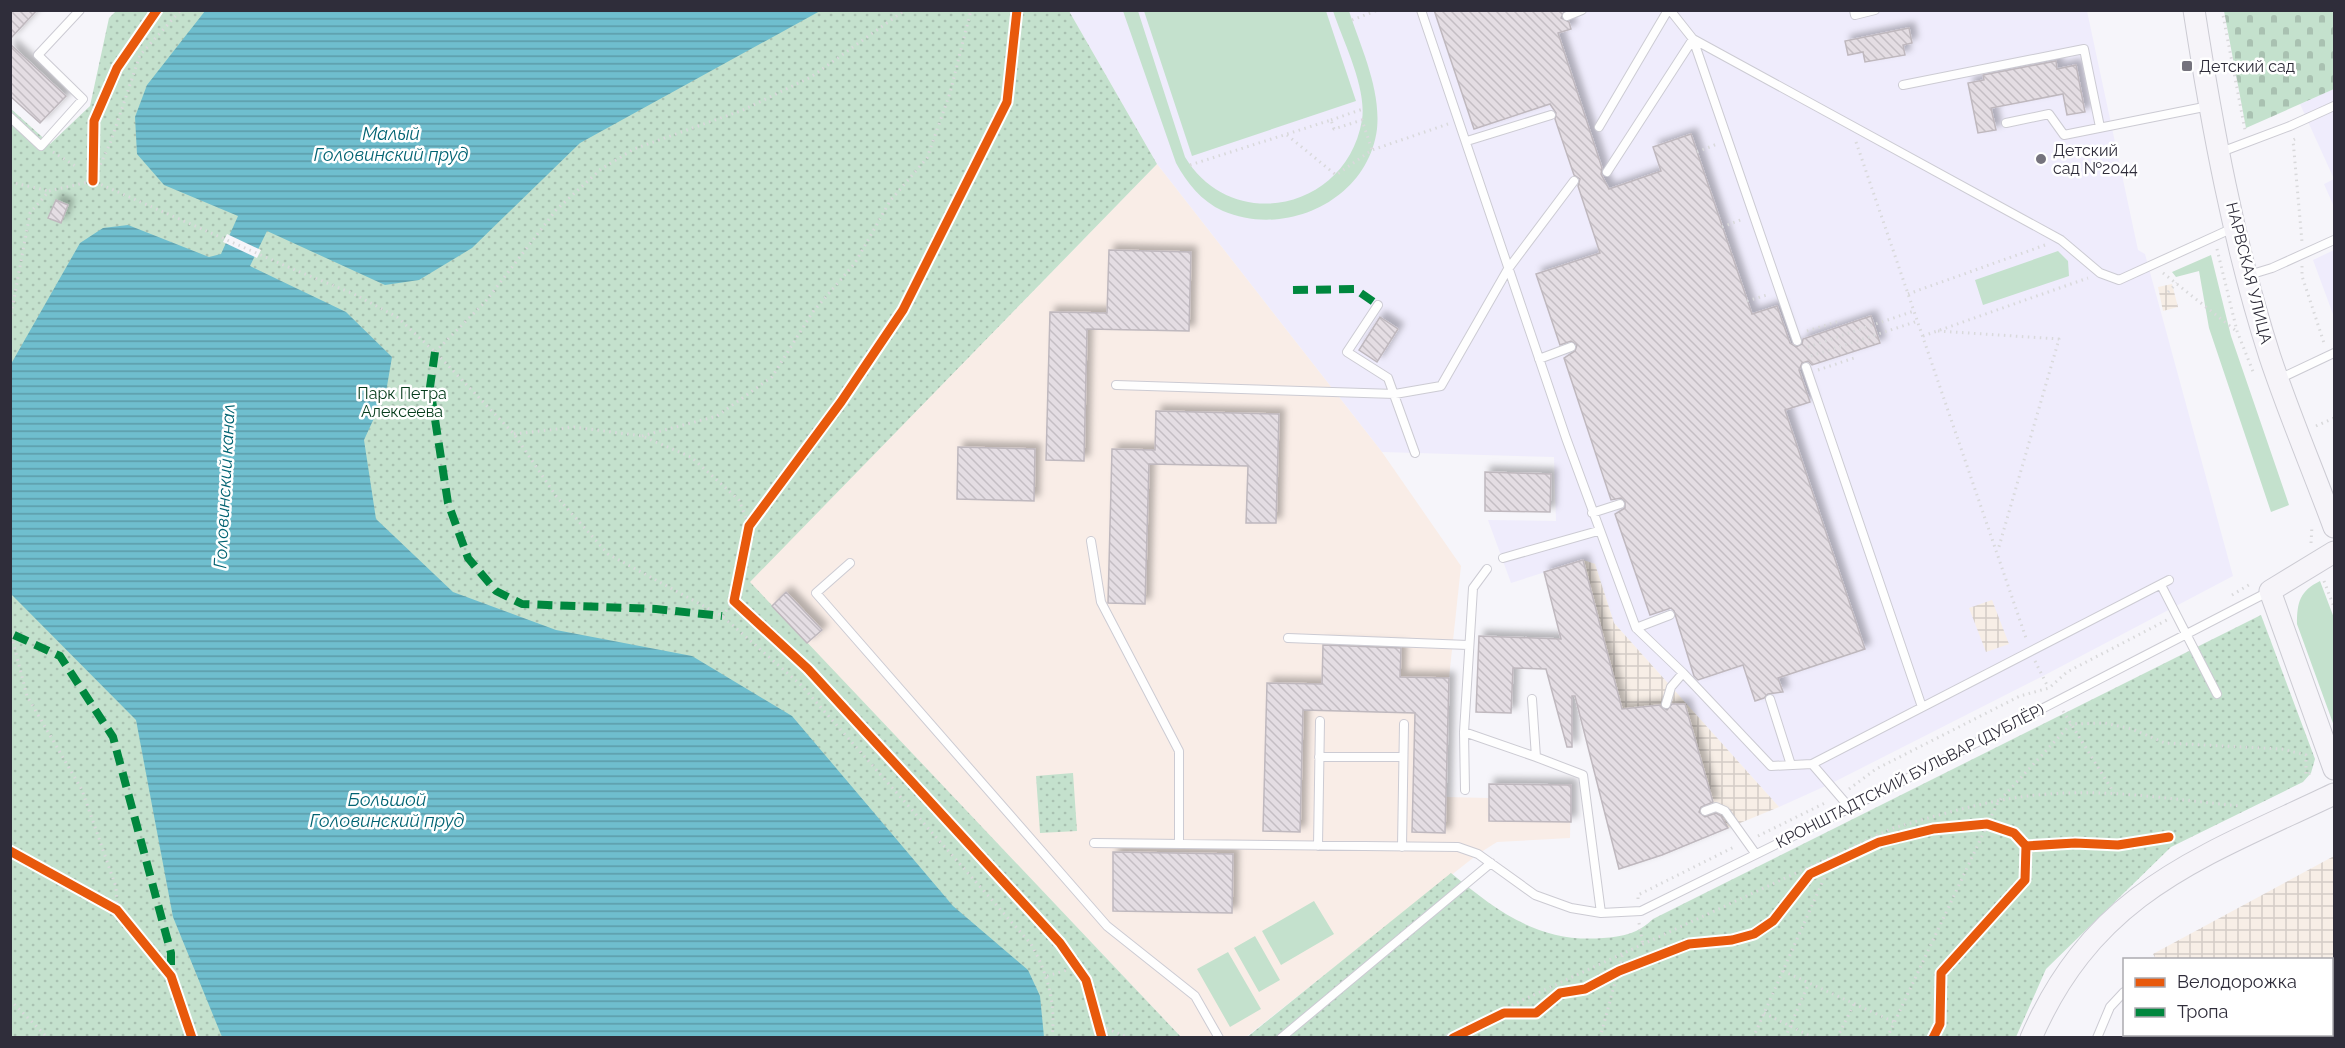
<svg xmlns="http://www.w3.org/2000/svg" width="2345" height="1048" viewBox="0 0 2345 1048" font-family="Raleway,sans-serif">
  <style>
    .built { fill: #efecfc }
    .industrial { fill: url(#industrial-grid) }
    .medical { fill: #f9ede7 }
    .green { fill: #c4e1cd }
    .cemetery { fill: url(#cemetery-stones) }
    .park { fill: url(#park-dots) }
    .water { fill: url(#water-rules) }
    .pier { fill: #f6f5fa }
    .building { fill: url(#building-back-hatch); stroke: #bfb8be; stroke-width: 1.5; filter: url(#shadow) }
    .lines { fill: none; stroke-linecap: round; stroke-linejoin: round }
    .lane-casing { stroke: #cccbd3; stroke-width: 10 }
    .secondary-casing { stroke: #cccbd3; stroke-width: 23 }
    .path { stroke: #d9d9db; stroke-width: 3; stroke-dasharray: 1.5 4.5; stroke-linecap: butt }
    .lane { stroke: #fefefe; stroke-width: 8 }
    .secondary { stroke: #f6f4f9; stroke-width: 21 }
    .quiet { stroke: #00873e; stroke-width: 8; stroke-dasharray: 15 8; stroke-linecap: butt }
    .cycleway-casing { stroke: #fff; stroke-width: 13 }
    .cycleway { stroke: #e8590c; stroke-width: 9 }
    .poi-dot { fill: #75737d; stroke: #fff; stroke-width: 2 }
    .labels { text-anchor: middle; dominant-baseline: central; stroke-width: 5; stroke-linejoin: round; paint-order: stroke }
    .poi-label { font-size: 16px; fill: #2f2d3a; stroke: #fff; text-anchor: start }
    .street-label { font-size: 16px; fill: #2f2d3a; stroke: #fff }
    .park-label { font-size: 16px; fill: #043b1a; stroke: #fff }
    .water-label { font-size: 18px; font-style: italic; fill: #026372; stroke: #fff }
  </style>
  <defs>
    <pattern id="industrial-grid" width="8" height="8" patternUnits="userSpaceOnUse" patternTransform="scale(1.5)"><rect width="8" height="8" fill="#f7eee6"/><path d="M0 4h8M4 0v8" fill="none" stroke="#d4ccc6"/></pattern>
    <pattern id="cemetery-stones" width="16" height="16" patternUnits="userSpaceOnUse" patternTransform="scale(1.5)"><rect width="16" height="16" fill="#c4e1cd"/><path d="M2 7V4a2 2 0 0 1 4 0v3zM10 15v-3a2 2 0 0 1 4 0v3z" fill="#a9c1b1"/></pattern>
    <pattern id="park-dots" width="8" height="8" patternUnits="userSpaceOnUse" patternTransform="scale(1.5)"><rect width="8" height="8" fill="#c4e1cd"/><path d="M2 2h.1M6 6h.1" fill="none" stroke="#a9c1b1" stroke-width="1.8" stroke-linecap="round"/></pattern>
    <pattern id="water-rules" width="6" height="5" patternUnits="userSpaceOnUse" patternTransform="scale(1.5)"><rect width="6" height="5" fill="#6fbece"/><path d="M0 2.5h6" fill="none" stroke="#5c9ba8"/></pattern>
    <pattern id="building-back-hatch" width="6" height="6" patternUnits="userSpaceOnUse" patternTransform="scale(1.5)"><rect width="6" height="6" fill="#e4dde3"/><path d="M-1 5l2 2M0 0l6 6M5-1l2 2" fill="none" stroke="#c4bec4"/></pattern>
    <filter id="shadow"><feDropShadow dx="5.5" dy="-5.5" stdDeviation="3" flood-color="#0004"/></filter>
  </defs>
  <rect width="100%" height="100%" fill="#f6f5fa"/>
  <path class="built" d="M1069 11H2087L2138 250 2145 254 2233 576 2043 676 1830 784 1779 807 1614 623 1595 564 1583 560 1511 583 1488 520 1556 521 1554 457 1382 452 1157 164Z
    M2334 89V207L2324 184 2334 179 2300 104Z
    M2334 250V317L2313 260Z"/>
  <path class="industrial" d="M2172 284 2178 307 2163 311 2158 287Z
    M1583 560 1595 564 1614 623 1779 807 1662 855 1619 869 1544 572Z
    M1992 600 2009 644 1986 652 1969 608Z
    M2334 856V1037H2304L2297 1035 2332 1034V960L2156 959 2153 954Z"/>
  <path class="medical" d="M1157 164 1382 452 1461 566 1449 678 1446 797 1489 798V784L1571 785 1570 838 1497 842 1478 854 1246 1037H1181L749 582Z"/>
  <path class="green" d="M1123 11H1138L1185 157C1232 235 1347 210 1362 120 1367 88 1343 41 1333 11H1349C1361 48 1381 89 1377 129 1368 200 1286 238 1223 211 1201 201 1187 183 1176 163Z
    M1144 11H1326L1356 101 1192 156Z
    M2058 251 2068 261 2069 276 1983 305 1975 280Z
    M2211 255 2231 336 2289 505 2271 512 2209 328 2199 271 2176 277 2172 272Z
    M2320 581 2334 618V726L2297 624C2297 602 2300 591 2320 581Z
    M1314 901 1334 934 1281 965 1262 931Z
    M1255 936 1280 980 1259 992 1234 948Z
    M1228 952 1261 1009 1230 1027 1197 969Z"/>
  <path class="cemetery" d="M2224 11H2334V89L2246 128Z"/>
  <path class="park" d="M116 11H1069L1157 164 750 582 1181 1037H11L10 108 50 144 90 106 109 18Z
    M2261 615 2315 759 2311 773 2303 782 2171 847 2046 969 2016 1037 1246 1038 1451 873C1498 912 1539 943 1603 938 1622 937 1639 933 1653 919Z
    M1073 773 1077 831 1040 833 1036 776Z"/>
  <path class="water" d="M205 11H820L580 143 472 248 419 280 385 285 267 231 250 266 346 312 392 357 386 392 364 440 376 519 453 592 556 630 692 656 792 716 953 906 1028 970 1040 996 1044 1037H222L173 917 136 720 11 594V364L80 243 103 228 128 225 209 257 221 254 238 216 164 185 137 154 135 117 147 85Z"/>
  <path class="pier" d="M227 234 261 250 257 258 223 242Z"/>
  <path class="building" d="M10 10H37L10 39Z
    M1434 10H1565L1561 18 1569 22 1571 29 1558 33 1602 168 1601 174 1609 189 1661 171 1653 147 1691 134 1752 314 1777 306 1790 343 1796 347 1802 344 1803 339 1871 316 1880 343 1812 365 1808 361 1802 363 1799 370 1810 402 1785 410 1865 649 1778 678 1783 692 1768 694 1764 698 1755 701 1743 665 1698 680 1694 676 1674 611 1671 608 1650 615 1615 514 1625 508V502L1621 498 1611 500 1564 358 1575 351 1577 345 1571 341 1560 345 1536 274 1600 253 1578 186 1580 179 1574 175 1555 119 1556 113 1550 104 1474 129Z
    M1909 28 1912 43 1903 45 1905 55 1865 62 1863 52 1848 55 1845 41Z
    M10 44 66 96 40 123 10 96Z
    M2056 61 2057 69 2076 65 2085 112 2067 115 2063 94 1991 108 1996 130 1978 133 1968 83 1984 80 1983 75Z
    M56 200 68 205 61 223 48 218Z
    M1109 250 1191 252 1189 331 1087 329 1084 461 1046 460 1050 312 1107 313Z
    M1380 317 1398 329 1377 362 1359 350Z
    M1156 411 1279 414 1276 523H1246L1248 466 1149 464 1145 604 1108 603 1112 449 1155 450Z
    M958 447 1035 449 1034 501 957 499Z
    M1485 472 1551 474 1550 512 1485 511Z
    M1583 560 1622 709 1660 705 1667 710 1672 704H1685L1713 802 1701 807 1699 812 1705 817 1716 813 1721 816 1728 828 1662 855 1619 869 1575 696H1572V747H1567L1546 669 1513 668 1511 713 1476 712 1479 636 1561 639 1544 572Z
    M786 592 822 630 807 643 772 606Z
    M1323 645 1401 648 1400 677 1449 678 1445 833 1412 832 1415 713 1303 710 1300 832 1263 831 1267 683 1322 684Z
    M1489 784 1571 785V822L1489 821Z
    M1113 852 1233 854 1232 913 1113 911Z"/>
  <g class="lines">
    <defs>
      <path id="lane" d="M1421 10 1566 438 1636 628 1683 673 1771 766 1812 764 2169 580
        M1670 10 1693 39 2061 240 2100 273 2119 280 2233 228
        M1854 10 1855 15 1875 10
        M1567 16 1582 10
        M1903 85 2084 49 2100 127
        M10 117 41 146 83 99 38 55 80 10
        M2006 123 2049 114 2064 135 2209 106
        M1599 127 1668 10
        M1467 141 1551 115
        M2221 152 2290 126 2334 106
        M1607 172 1693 39 1797 341
        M2249 275 2272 268 2334 240
        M1378 305 1347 352 1388 378 1415 453
        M1539 359 1571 347
        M1806 367 1922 707
        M2279 379 2334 353
        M1116 385 1395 394 1441 386 1508 269 1574 181
        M1592 513 1620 504
        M1091 541 1101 602 1179 751V844
        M1503 558 1598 531
        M850 563 816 593 1107 926 1195 996 1219 1038
        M2161 585 2217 694
        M1636 628 1670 615
        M1288 638 1468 645
        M1532 699 1536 757 1583 775 1601 913
        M1770 699 1791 765
        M1666 704 1671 687 1683 673
        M1464 732 1536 757
        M1319 757H1403
        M1812 764 1850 808
        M1465 790 1464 732 1473 588 1487 569
        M1705 811 1716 807 1725 811 1755 853
        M1094 843 1458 847 1478 854 1535 895 1571 908 1601 913 1641 911 1850 808 2268 592
        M1318 846 1320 721
        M1402 847 1404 724
        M1281 1038 1491 863
        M2097 1038 2110 1007 2124 992"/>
      <path id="secondary" d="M2194 10C2212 127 2234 245 2270 357 2289 414 2313 470 2334 527
        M2334 552 2270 591 2334 769
        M2031 1038C2095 891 2200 858 2334 794"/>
    </defs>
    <use href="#lane" class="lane-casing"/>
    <use href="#secondary" class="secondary-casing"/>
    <path class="path" d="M2222 10 2245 130
      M1352 20 1378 10
      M1331 120 1363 109
      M1287 135 1336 175 1372 150 1448 124
      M2295 139 2293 140 2302 242
      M1856 142 2027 641
      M53 152 77 167
      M1697 152 1717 144
      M1190 165 1331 120 1334 129 1362 120 1372 150
      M93 181 111 141 140 55 181 10
      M10 182 49 191
      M1722 227 1743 219
      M2217 249 2237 331 2254 374
      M2302 266V276L2325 346
      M2163 273 2235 330
      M2168 292 2177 283
      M1908 294 2045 245
      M1747 301 1770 294
      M10 320 30 213 49 191 93 181 295 270 354 294 397 317 435 352 514 434 556 496 608 554 722 616 801 685 1031 944C1048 974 1056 1004 1052 1038
      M1807 331 1840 321
      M1938 331 2059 339 1998 550
      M1923 336 2088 278
      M1808 347 1914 311
      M435 352 485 302 556 210 601 169 634 149 743 110 811 77 905 10
      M1811 356 1918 321
      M1818 370 1854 358
      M2316 426 2334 418
      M514 434 574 427 642 436 691 457 739 500 749 526
      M642 436 717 416 772 377 812 313 855 263 890 201 927 158 950 93 971 10
      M2311 543 2312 526
      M2324 581 2334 607
      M2232 595 2252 583
      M722 616 734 601
      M10 630 27 696 82 790 116 887 117 910
      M2035 661 2048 687
      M2063 711 2114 793
      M1849 789 1876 769 2020 696 2049 688 2067 672 2167 620
      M1758 836 1827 802
      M1638 899V895L1736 846
      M1639 923 1643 945
      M1783 971 1894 1022
      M1047 976 1077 967
      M10 1000 48 1038
      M1764 1013 1814 1038
      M1101 1026 1129 1038
      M1441 1038 1893 828C1943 814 1997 797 2049 794 2113 789 2177 800 2240 806
      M1600 1038 1623 953
      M1753 1038 1834 856
      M1785 1038 1809 983
      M1837 1038 1854 1004
      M1887 1038 1998 802 2071 724 2105 723 2132 729 2165 743 2282 749 2306 755V775L2311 773"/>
    <use href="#lane" class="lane"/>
    <use href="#secondary" class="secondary"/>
    <path class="quiet" d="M1293 290 1355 289 1378 305
      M435 352 430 387 448 503 468 558 496 591 522 604 656 609 722 616
      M14 635 60 656 113 737 171 953V976"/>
    <defs>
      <path id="cycleway" d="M1017 10 1007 102 903 310 841 402 749 526 734 601 808 669 1060 943 1086 980 1102 1038
        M93 181 94 121 117 68 157 10
        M10 851 117 910 171 976 192 1038
        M1453 1038 1504 1013H1536L1560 993 1585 989 1619 971 1689 944 1732 940 1754 934 1773 921 1810 874 1879 842 1933 829 1987 824 2014 833 2026 846 2075 843 2118 845 2169 837
        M1933 1038 1940 1024 1941 973 2025 880 2026 846"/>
    </defs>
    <use href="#cycleway" class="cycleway-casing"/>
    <use href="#cycleway" class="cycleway"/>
  </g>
  <g class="poi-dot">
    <rect x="2181" y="60" width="12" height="12" rx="3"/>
    <circle cx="2041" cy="159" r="6"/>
  </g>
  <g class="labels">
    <g class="poi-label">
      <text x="2199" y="66">Детский сад</text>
      <text x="2053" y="150">Детский<tspan x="2053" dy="18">сад №2044</tspan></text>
    </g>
    <g class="street-label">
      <text transform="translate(2249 273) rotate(76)">НАРВСКАЯ УЛИЦА</text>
      <text transform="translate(1910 776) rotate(-27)">КРОНШТАДТСКИЙ БУЛЬВАР (ДУБЛЁР)</text>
    </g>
    <g class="park-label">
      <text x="402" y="393">Парк Петра<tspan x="402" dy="18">Алексеева</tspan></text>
    </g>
    <g class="water-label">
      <text x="391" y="133">Малый<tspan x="391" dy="21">Головинский пруд</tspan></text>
      <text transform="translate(224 486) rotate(-87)">Головинский канал</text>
      <text x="387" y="799">Большой<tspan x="387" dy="21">Головинский пруд</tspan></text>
    </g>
  </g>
  <rect width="2345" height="1048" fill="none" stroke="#2f2d3a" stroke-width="24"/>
  <rect x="2123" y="958" width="210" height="78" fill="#ffffff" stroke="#acabb0" stroke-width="1.5"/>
  <rect x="2135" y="978" width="30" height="9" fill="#e8590c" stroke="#acabb0" stroke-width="1.5"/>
  <text x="2177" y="988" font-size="18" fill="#2f2d3a">Велодорожка</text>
  <rect x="2135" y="1008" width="30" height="9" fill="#00873e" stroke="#acabb0" stroke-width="1.5"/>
  <text x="2177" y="1018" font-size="18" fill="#2f2d3a">Тропа</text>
</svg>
